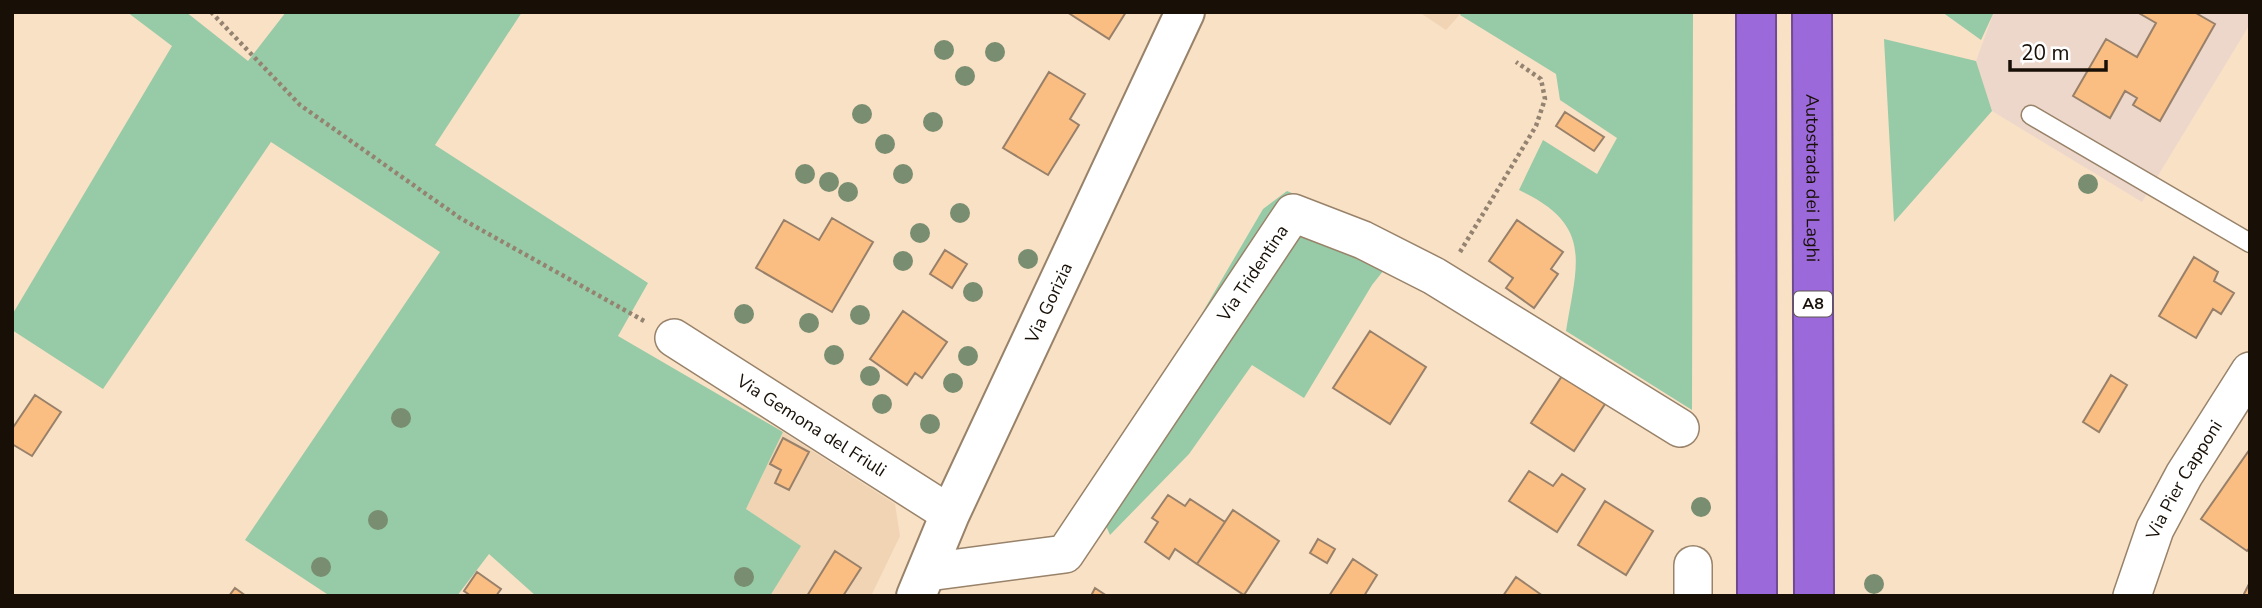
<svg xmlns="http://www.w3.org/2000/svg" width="2262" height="608" viewBox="0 0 2262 608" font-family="'Nunito Sans',sans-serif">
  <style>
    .built { fill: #f1d4b3 }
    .industrial { fill: #edd7cb }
    .green { fill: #97caa6 }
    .building { fill: #fabe82; stroke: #98806a; stroke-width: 2 }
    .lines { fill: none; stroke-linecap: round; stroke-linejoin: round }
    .service-casing { stroke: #988269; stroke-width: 21 }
    .minor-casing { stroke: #988269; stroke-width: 40 }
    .tertiary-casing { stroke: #988269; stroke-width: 42 }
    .motorway-casing { stroke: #6e4a91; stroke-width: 42 }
    .path { stroke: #948370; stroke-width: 4.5; stroke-dasharray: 3.5 3.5; stroke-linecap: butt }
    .service { stroke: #fff; stroke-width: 18 }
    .minor { stroke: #fff; stroke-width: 37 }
    .tertiary { stroke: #fff; stroke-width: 38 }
    .motorway { stroke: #9c69db; stroke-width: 38 }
    .tree { fill: #798d70 }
    .labels { text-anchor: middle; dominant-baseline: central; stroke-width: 5; stroke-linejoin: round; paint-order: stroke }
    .shield { fill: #fff; stroke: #5d5851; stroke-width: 2 }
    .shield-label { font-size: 16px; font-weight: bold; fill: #181007 }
    .street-label { font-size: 18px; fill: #181007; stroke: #fff }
  </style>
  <rect width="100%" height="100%" fill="#f9e1c6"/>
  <path class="built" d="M1419 12H1462L1446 30Z
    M783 432 895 504 900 536 871 596H770L800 546 746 509Z"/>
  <path class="industrial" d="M1994 12H2250V24L2142 202 1992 111 1976 61Z"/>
  <path class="green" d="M127 12H186L248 61 286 12H522L435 145 648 283 618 336 783 432 746 509 801 546 770 596H536L489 554 457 596H330L245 540 440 252 271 142 103 389 12 330V315L172 46Z
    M1462 12H1693L1692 410 1566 331C1577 263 1594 225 1519 190L1543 140 1597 174 1617 138 1560 100 1556 74 1460 15Z
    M1942 12H1994L1981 40Z
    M1884 39 1976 61 1992 111 1894 222Z
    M1287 191 1407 241 1372 285 1304 398 1252 365 1189 454 1110 535 1094 498 1263 209Z"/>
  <path class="building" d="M1067 12H1126L1109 39Z
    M2137 12H2194L2215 24 2160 121 2133 105 2137 98 2125 91 2110 118 2073 96 2106 39 2137 57 2156 23Z
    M1049 72 1085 94 1070 119 1079 125 1048 175 1003 148Z
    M1565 112 1604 137 1594 151 1556 126Z
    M832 218 873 242 832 312 756 268 784 220 819 240Z
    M1517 220 1563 252 1551 269 1558 274 1534 308 1506 288 1513 278 1489 261Z
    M945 250 967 264 952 288 930 274Z
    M2194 257 2218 272 2214 281 2234 293 2221 314 2213 309 2196 338 2159 316Z
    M903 311 947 342 922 378 915 373 907 385 870 359Z
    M1370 331 1426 367 1390 424 1333 388Z
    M2111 375 2127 385 2099 432 2083 422Z
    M1562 376 1605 404 1574 451 1531 423Z
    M35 395 61 412 32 456 12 444V429Z
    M783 438 809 452 789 490 775 483 781 470 770 464Z
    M2250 449V547L2247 551 2201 519Z
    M1529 471 1553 486 1562 474 1585 489 1557 532 1509 501Z
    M1168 495 1185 506 1190 499 1225 522 1197 564 1175 549 1169 559 1145 542 1158 522 1152 518Z
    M1605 501 1653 531 1626 575 1578 545Z
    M1233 510 1279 541 1244 595 1197 564Z
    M1318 539 1335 549 1327 563 1310 553Z
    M835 551 861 568 843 596H807Z
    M1353 559 1377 575 1364 596H1329Z
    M477 572 501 589 496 596H471L464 591Z
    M1516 577 1543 596H1503Z
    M2250 582V596H2243Z
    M235 588 246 596H229Z
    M1095 588 1107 596H1091Z"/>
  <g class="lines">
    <defs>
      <path id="service" d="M2031 115 2250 243"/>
      <g id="minor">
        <path id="s1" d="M674 338 950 514"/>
        <path id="s2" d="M928 572 1065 554 1293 213 1363 240 1434 276 1680 428"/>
        <path d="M1693 596V565"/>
        <path id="s3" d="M2132 596 2155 529 2184 475 2250 371"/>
      </g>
      <g id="tertiary">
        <path id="s4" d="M916 596 950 514 1185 12"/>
      </g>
      <g id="motorway">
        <path d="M1756 12 1757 596"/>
        <path id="s5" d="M1812 12 1814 596"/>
      </g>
    </defs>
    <use href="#service" class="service-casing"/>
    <use href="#minor" class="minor-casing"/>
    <use href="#tertiary" class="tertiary-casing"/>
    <use href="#motorway" class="motorway-casing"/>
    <path class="path" d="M211 12 300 105 460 218 646 322
      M1460 252 1536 126 1545 99 1541 79 1516 62"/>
    <use href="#service" class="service"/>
    <use href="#minor" class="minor"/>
    <use href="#tertiary" class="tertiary"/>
    <use href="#motorway" class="motorway"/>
  </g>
  <g class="tree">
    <circle cx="944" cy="50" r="10"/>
    <circle cx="995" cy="52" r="10"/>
    <circle cx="965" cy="76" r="10"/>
    <circle cx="862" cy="114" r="10"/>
    <circle cx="933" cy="122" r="10"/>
    <circle cx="885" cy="144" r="10"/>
    <circle cx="805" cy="174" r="10"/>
    <circle cx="903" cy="174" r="10"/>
    <circle cx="829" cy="182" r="10"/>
    <circle cx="2088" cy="184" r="10"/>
    <circle cx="848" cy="192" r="10"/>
    <circle cx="960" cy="213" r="10"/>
    <circle cx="920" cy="233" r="10"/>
    <circle cx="1028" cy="259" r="10"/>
    <circle cx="903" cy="261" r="10"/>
    <circle cx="973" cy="292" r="10"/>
    <circle cx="744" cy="314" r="10"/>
    <circle cx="860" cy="315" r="10"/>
    <circle cx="809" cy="323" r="10"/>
    <circle cx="834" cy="355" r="10"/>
    <circle cx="968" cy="356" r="10"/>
    <circle cx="870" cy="376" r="10"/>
    <circle cx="953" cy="383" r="10"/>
    <circle cx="882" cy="404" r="10"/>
    <circle cx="401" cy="418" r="10"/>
    <circle cx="930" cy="424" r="10"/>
    <circle cx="1701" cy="507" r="10"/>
    <circle cx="378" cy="520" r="10"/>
    <circle cx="321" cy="567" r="10"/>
    <circle cx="744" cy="577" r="10"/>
    <circle cx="1874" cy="584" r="10"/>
  </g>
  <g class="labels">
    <rect class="shield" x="1794" y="291.5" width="38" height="25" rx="5"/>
    <g class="shield-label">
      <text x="1813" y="304">A8</text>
    </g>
    <g class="street-label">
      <text stroke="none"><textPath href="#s5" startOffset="166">Autostrada dei Laghi</textPath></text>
      <text stroke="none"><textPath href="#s2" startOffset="476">Via Tridentina</textPath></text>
      <text stroke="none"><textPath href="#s4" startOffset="322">Via Gorizia</textPath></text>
      <text stroke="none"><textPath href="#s1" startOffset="163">Via Gemona del Friuli</textPath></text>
      <text stroke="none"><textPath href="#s3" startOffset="128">Via Pier Capponi</textPath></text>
    </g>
  </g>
  <rect width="2262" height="608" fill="none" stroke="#181007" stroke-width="28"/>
  <path d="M2010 60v10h96v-10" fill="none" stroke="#181007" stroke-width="3.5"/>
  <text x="2021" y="60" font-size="21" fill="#181007" stroke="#ffffff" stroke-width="5" paint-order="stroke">20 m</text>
</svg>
